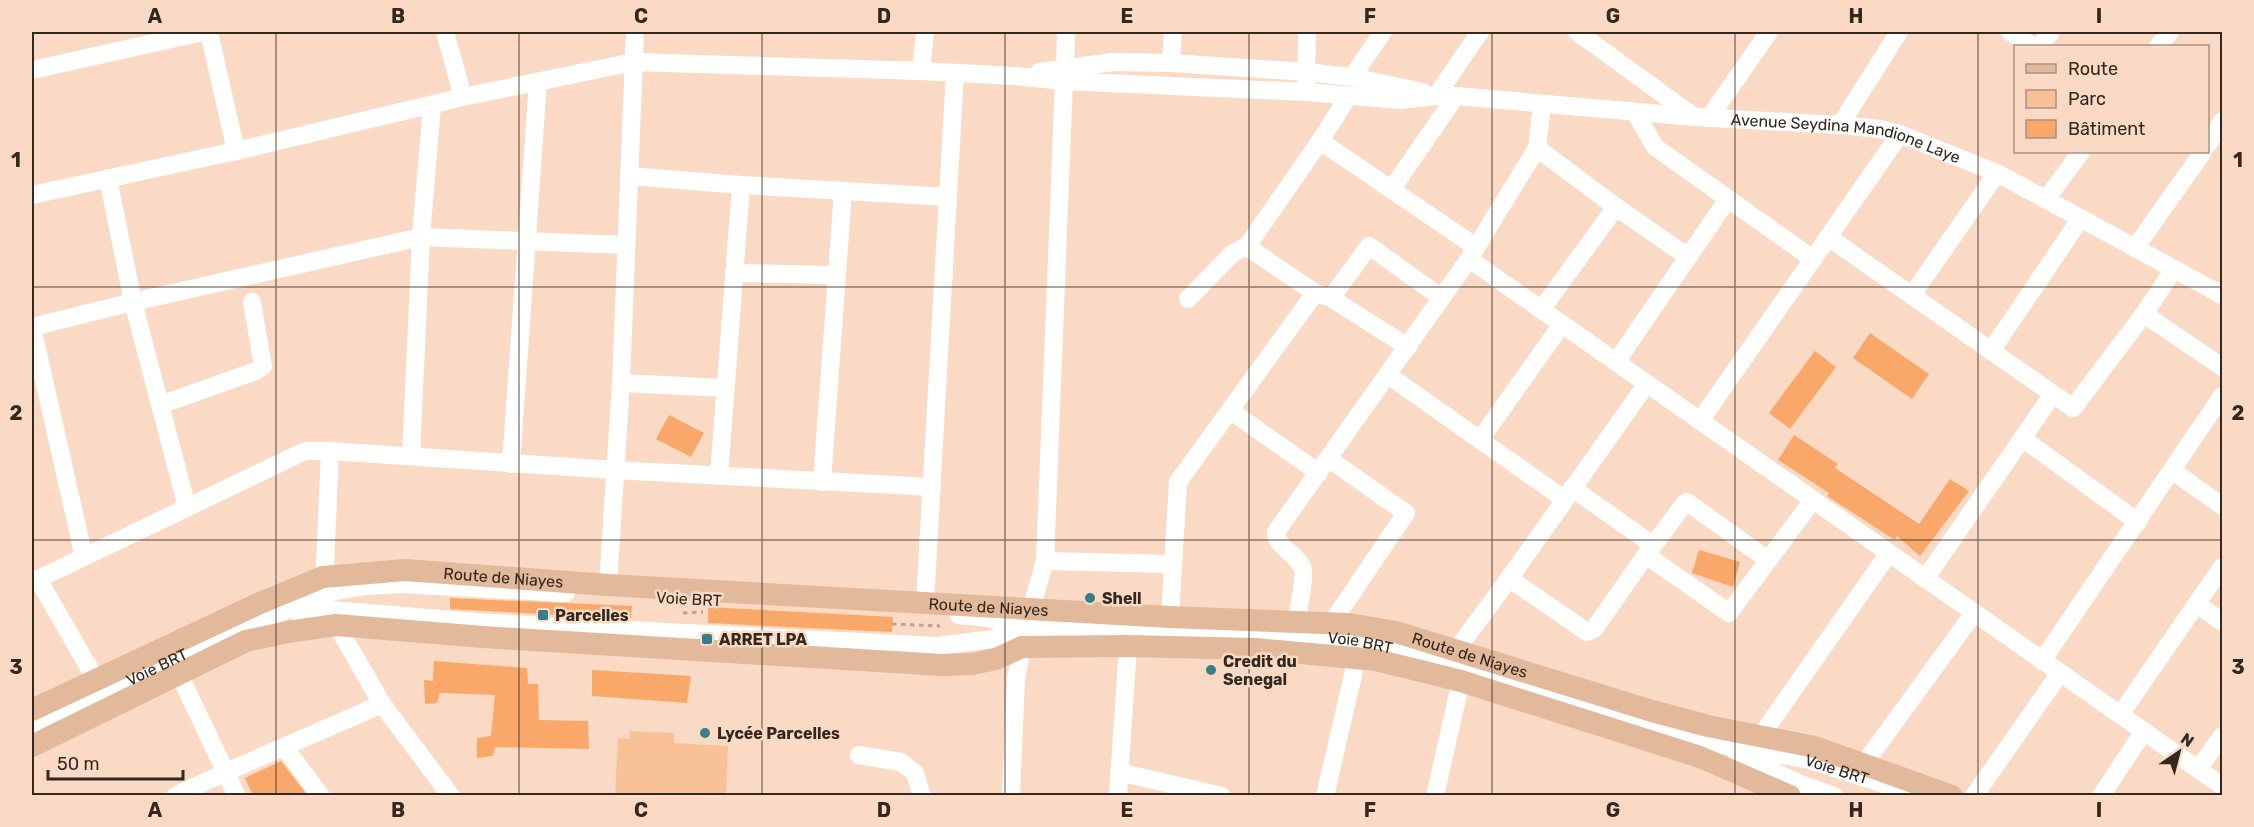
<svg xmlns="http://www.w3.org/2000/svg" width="2254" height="827" viewBox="0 0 2254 827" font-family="Rubik,sans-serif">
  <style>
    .green { fill: #f9c198 }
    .building { fill: #f9a86a }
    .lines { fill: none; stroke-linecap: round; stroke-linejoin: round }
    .path { stroke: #bca391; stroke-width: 3; stroke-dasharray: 4.5 4.5; stroke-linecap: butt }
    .minor { stroke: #fff; stroke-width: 18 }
    .major { stroke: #e2b99b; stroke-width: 22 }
    .grid { fill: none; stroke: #33271e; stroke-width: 1.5; stroke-opacity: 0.55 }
    .poi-dot { fill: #377e88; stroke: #fadac4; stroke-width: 2 }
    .labels { text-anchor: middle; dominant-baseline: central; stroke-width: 5; stroke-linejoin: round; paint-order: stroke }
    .street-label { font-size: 16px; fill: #33271e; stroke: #fadac4 }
    .poi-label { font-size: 16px; font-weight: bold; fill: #33271e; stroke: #fadac4; text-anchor: start }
    .neatline { fill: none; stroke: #33271e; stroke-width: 2 }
    .grid-label { font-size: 20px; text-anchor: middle; font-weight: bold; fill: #33271e }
  </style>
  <rect width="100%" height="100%" fill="#fadac4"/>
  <path class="green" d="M630 731 674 733V743L728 746 726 795H615L618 738 630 739Z"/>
  <path class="building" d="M1870 333 1929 374 1912 399 1853 358Z
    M1815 351 1836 367 1790 429 1769 413Z
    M669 415 704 433 691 457 656 439Z
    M1794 435 1838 464 1835 468 1919 524 1950 479 1969 491 1920 556 1897 536 1895 540 1827 496 1829 493 1778 460Z
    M1699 550 1740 562 1733 587 1692 573Z
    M450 598 632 606 631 619 450 609Z
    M708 607 893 617 892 632 708 623Z
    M434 661 527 668 528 684H538L539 720 588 721 589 749 495 747 493 756 477 758V738L491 736 495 695 440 693 437 703 425 704 424 680 433 681Z
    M592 670 691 676 687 703 592 696Z
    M281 761 307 795H253L245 778Z"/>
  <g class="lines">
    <path class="path" d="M683 613 703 612
      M892 624 940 626"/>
    <g class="minor">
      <path d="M209 32 236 151"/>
      <path d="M445 32 463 97"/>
      <path d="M1577 32 1693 116"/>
      <path d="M2010 32 2032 46"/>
      <path d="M2039 46 2051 32"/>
      <path d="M2158 46 2170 32"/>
      <path d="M1171 63 1173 32"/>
      <path d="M1065 68 1066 32"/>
      <path d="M32 70 203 32"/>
      <path d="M921 71 925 32"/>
      <path d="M1039 72 1113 62 1171 63 1306 72 1352 77 1423 92"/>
      <path d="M1352 77 1383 32"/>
      <path d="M1306 84 1307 32"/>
      <path d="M1436 96 1480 32"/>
      <path d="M1348 97 1320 141 1476 247"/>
      <path d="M1635 112 1655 147 1813 259"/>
      <path d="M1709 118 1769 32"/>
      <path d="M1840 125 1899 32"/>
      <path d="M1320 141 1248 245 1249 248 1315 293 1331 298 1369 246 1442 298"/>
      <path d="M2208 144 2222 121"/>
      <path d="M629 176 741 185 948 197"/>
      <path d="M108 178 133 302 187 507"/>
      <path d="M1391 190 1456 96"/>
      <path id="s1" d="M32 195 236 151 463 97 634 62 921 71 1015 76 1064 81 1307 92 1400 100 1436 96H1456L1695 117 1840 125 1880 129 1900 134 1997 173 2222 295"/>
      <path d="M2047 198 2081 152"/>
      <path d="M1616 207 1688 257"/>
      <path d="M1828 237 2073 408 2144 314 2174 269"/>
      <path d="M2135 248 2203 152"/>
      <path d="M1469 259 2222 786"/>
      <path d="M734 273 837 275"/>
      <path d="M1912 295 1997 173"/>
      <path d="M1331 298 1408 347"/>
      <path d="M1188 299 1232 254 1248 245"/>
      <path d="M1541 310 1616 207 1537 148 1542 105"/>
      <path d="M2144 314 2222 367"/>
      <path d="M32 327 133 302 421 237 626 245"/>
      <path d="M32 327 84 557"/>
      <path d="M1991 351 2081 218"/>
      <path d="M1616 362 1728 199"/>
      <path d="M1388 375 1564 499"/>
      <path d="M621 383 726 388"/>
      <path d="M160 405 256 371 263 366 252 302"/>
      <path d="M1231 411 1319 473"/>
      <path d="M1700 421 1900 134"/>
      <path d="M2022 438 2138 522"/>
      <path d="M1480 440 1562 324"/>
      <path d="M411 456 421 237 432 106"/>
      <path d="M1329 459 1406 513 1331 624"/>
      <path d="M511 464 538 82"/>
      <path d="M2173 471 2222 506"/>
      <path d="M719 476 741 185"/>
      <path d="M822 482 843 191"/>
      <path d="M1572 488 1653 545"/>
      <path d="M1768 560 1687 502 1685 503 1646 555 1729 613 1813 500"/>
      <path d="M1045 561 1173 564"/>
      <path d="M38 579 96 680"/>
      <path d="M1510 579 1587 632 1594 629 1646 555"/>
      <path d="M1925 579 2053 394"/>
      <path d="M32 582 305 451H330L615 470 932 487"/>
      <path d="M608 585 621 383 635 32"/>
      <path d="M324 589 330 451"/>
      <path d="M925 602 955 73"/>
      <path d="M2197 604 2222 622"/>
      <path d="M298 612 332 610 476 622 937 646 993 639 1025 630"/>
      <path d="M331 615 382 704 451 796"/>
      <path id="s2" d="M959 615 988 618 1025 630 1275 633 1352 639 1402 650 1478 671 1716 744 1806 759 1915 794"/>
      <path d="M1170 617 1178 482 1315 293"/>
      <path d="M1296 623C1298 612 1305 579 1303 570 1299 554 1276 548 1276 532L1469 259 1537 148"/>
      <path d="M1456 650C1523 563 1583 472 1647 384"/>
      <path d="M2042 661 2222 396"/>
      <path d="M179 674 237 796"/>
      <path d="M2120 715 2222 567"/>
      <path id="s3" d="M32 726 221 636 332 592 365 586 400 584 566 593"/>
      <path d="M1760 737 1889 553"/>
      <path d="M285 748 321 796"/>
      <path d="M1737 754 1798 783 1834 796"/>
      <path d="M859 755 901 762 915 773 922 796"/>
      <path d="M1864 764 1974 613"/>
      <path d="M2198 769 2222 736"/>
      <path d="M1119 772 1222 796"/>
      <path d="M175 796C243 763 313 735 382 704"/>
      <path d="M1011 796 1016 679 1025 630 1045 561 1064 81"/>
      <path d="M1118 796 1128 646"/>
      <path d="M1325 796 1357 658"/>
      <path d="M1435 796 1461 681"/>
      <path d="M1974 796 2060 673"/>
      <path d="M2101 796 2144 731"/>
    </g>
    <g class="major">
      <path id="s4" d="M32 710 260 603 323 577 405 570 608 585 1170 617 1349 624 1396 632 1652 711 1708 726 1815 747 1952 796"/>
      <path d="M32 746 246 641 288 632 336 625 483 637 942 665 972 664 996 659 1022 647 1128 646 1256 649 1376 660 1461 681 1700 757 1790 796"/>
    </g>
  </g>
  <path class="grid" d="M276 32V796M519 32V796M762 32V796M1005 32V796M1249 32V796M1492 32V796M1735 32V796M1978 32V796M32 287H2222M32 540H2222"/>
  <g class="poi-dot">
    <circle cx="1090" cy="598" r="6"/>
    <rect x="537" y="609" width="12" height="12" rx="3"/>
    <rect x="701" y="633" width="12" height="12" rx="3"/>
    <circle cx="1211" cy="670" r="6"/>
    <circle cx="705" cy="733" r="6"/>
  </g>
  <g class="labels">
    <g class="street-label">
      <text stroke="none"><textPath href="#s1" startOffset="1833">Avenue Seydina Mandione Laye</textPath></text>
      <text stroke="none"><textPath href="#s4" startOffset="501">Route de Niayes</textPath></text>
      <text transform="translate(689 599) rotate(3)">Voie BRT</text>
      <text stroke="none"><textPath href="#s4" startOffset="987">Route de Niayes</textPath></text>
      <text stroke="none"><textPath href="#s2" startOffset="404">Voie BRT</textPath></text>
      <text stroke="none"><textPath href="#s4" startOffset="1473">Route de Niayes</textPath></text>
      <text stroke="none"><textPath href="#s3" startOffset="138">Voie BRT</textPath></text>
      <text stroke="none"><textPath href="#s2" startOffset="898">Voie BRT</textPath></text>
    </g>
    <g class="poi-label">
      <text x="1102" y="598">Shell</text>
      <text x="555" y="615">Parcelles</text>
      <text x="719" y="639">ARRET LPA</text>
      <text x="1223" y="661">Credit du<tspan x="1223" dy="18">Senegal</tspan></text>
      <text x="717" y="733">Lycée Parcelles</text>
    </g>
  </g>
  <rect width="2254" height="827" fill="none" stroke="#fadac4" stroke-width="66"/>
  <rect x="2014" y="45" width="195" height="108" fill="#fadac4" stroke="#aa9282" stroke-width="1.5"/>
  <rect x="2026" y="64" width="30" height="9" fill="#e2b99b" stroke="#aa9282" stroke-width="1.5"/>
  <text x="2068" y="75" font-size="18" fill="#33271e">Route</text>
  <rect x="2026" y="90" width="30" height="18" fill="#f9c198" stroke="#aa9282" stroke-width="1.5"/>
  <text x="2068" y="105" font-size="18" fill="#33271e">Parc</text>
  <rect x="2026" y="120" width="30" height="18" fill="#f9a86a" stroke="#aa9282" stroke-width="1.5"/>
  <text x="2068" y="135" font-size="18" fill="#33271e">Bâtiment</text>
  <g transform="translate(2179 752) rotate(35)" stroke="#fadac4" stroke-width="4.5" paint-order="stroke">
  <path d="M0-4.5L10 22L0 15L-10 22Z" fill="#33271e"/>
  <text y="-9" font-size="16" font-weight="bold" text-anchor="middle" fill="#33271e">N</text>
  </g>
  <path d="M48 770v9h135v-9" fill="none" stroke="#33271e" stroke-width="3"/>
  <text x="57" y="770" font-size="18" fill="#33271e" stroke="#fadac4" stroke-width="4.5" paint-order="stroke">50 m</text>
  <rect x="33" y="33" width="2188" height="761" class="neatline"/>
  <g class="grid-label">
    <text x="155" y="23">A</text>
    <text x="398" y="23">B</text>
    <text x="641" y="23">C</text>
    <text x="884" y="23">D</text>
    <text x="1127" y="23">E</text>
    <text x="1370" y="23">F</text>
    <text x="1613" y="23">G</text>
    <text x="1856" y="23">H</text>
    <text x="2099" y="23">I</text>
    <text x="16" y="167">1</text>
    <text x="2238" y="167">1</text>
    <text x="16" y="420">2</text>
    <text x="2238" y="420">2</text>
    <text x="16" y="674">3</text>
    <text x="2238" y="674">3</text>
    <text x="155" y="817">A</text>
    <text x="398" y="817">B</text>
    <text x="641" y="817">C</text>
    <text x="884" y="817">D</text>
    <text x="1127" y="817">E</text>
    <text x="1370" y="817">F</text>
    <text x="1613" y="817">G</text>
    <text x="1856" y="817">H</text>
    <text x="2099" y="817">I</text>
  </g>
</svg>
